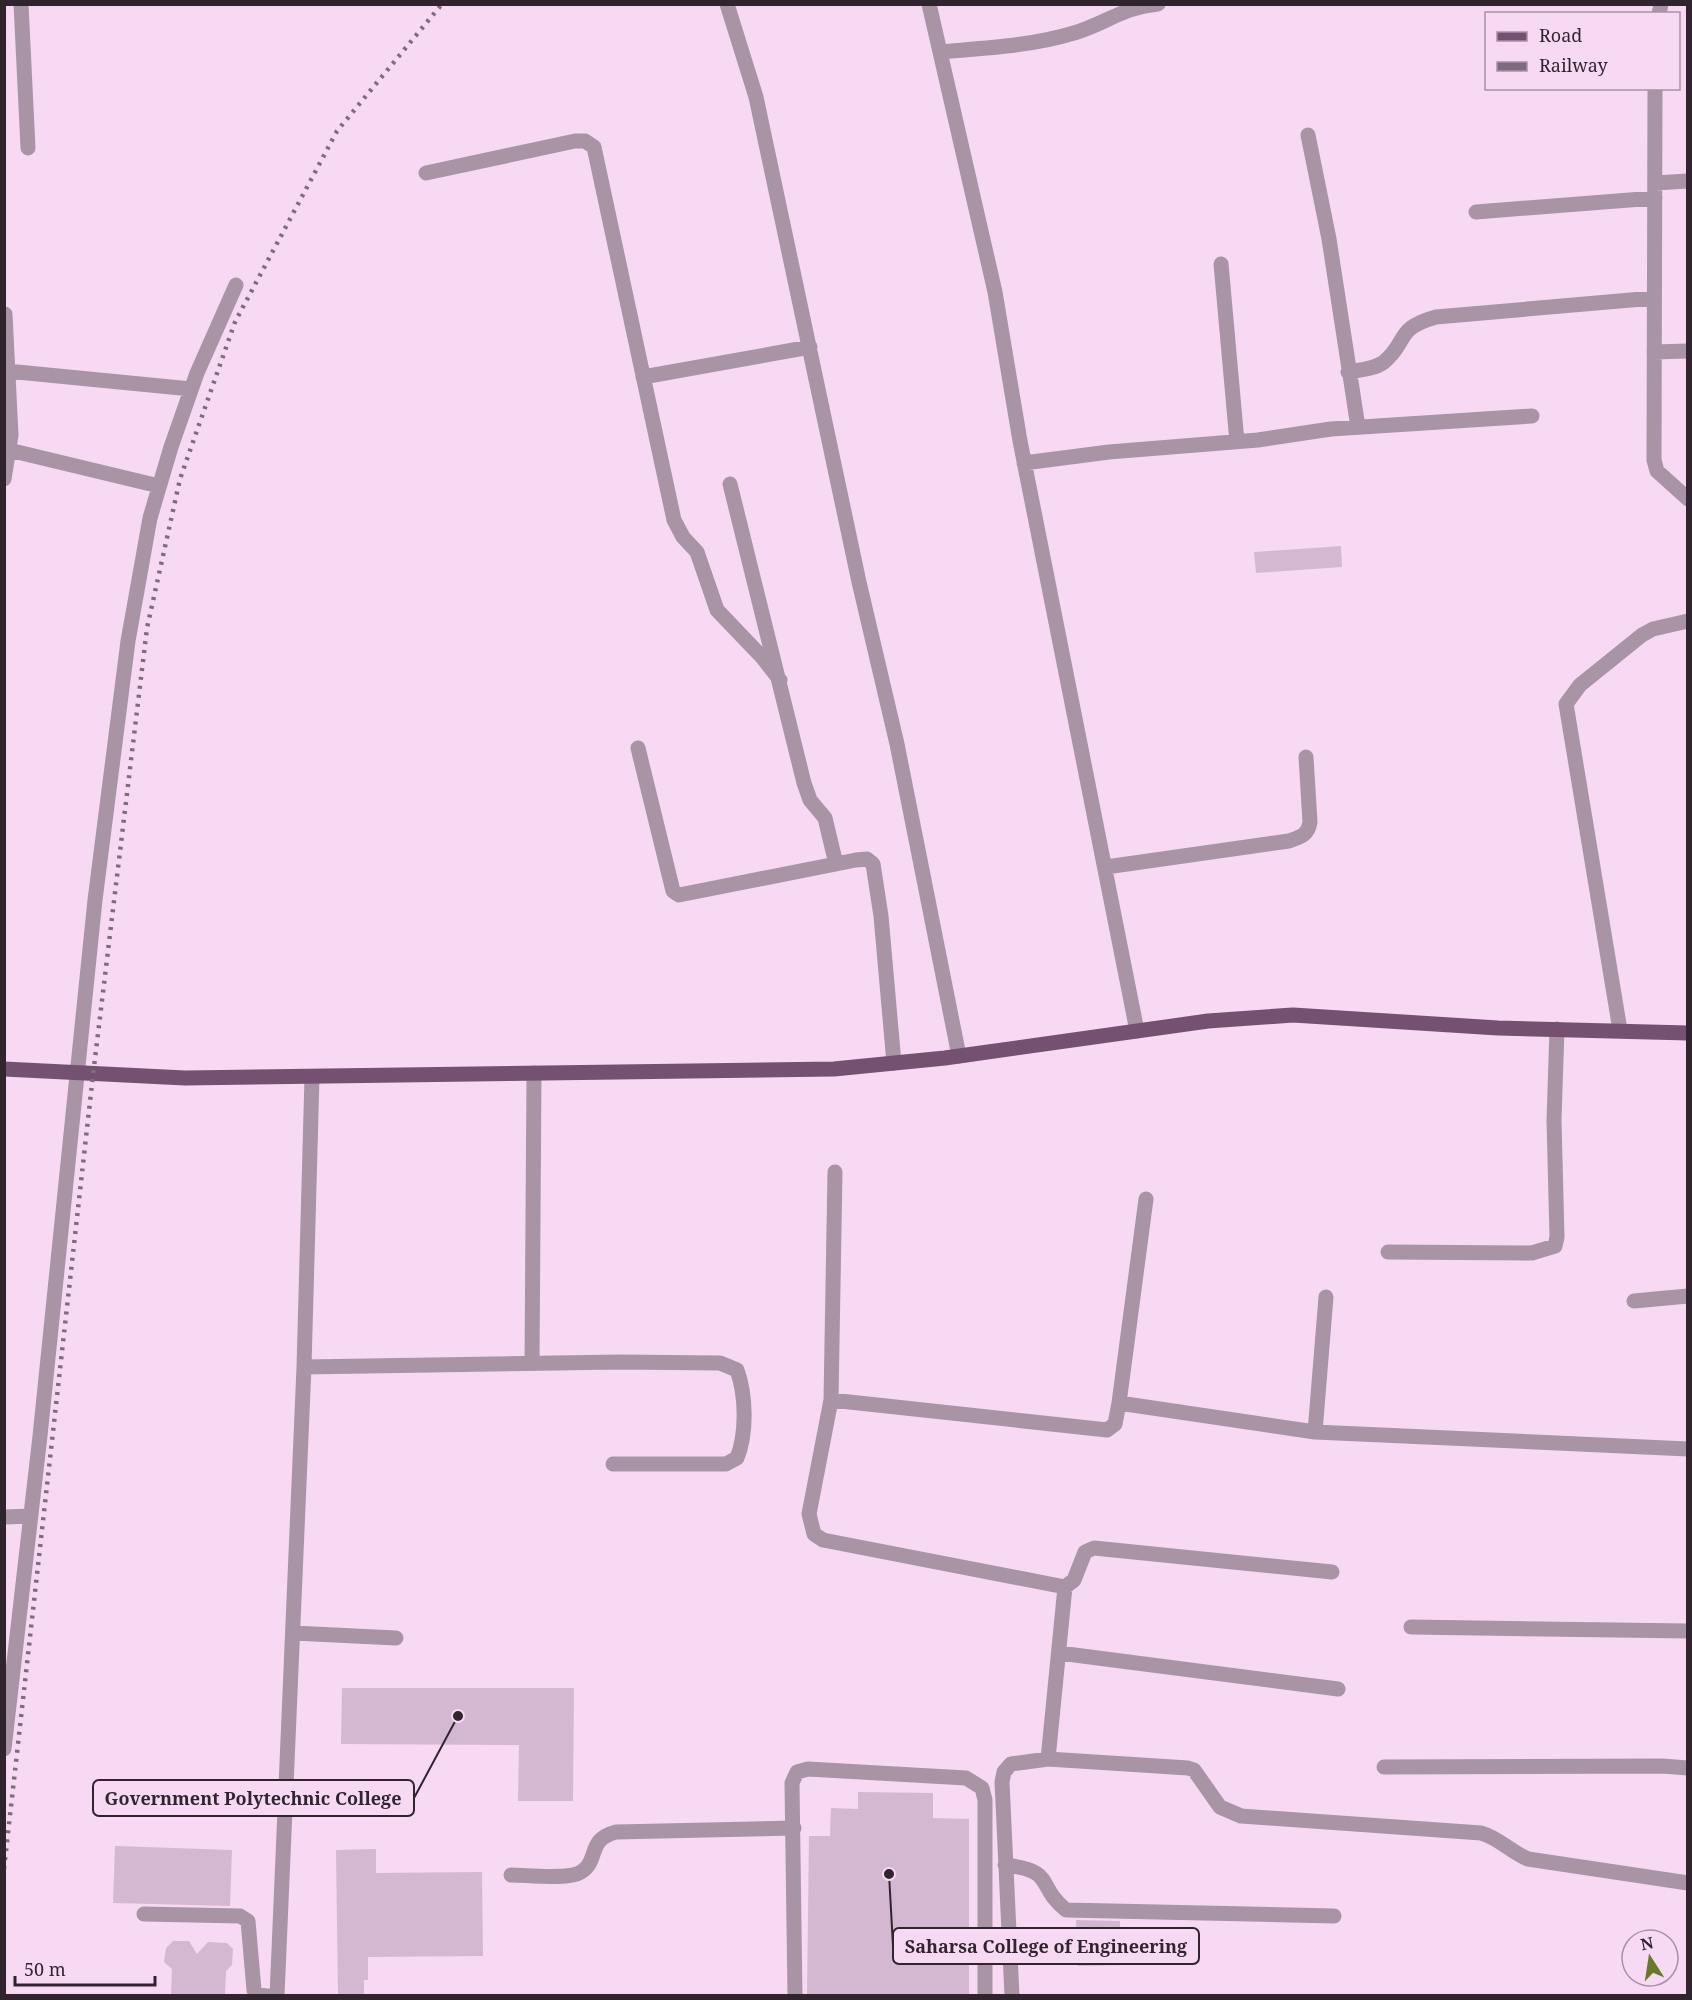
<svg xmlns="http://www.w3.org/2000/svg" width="1692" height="2000" viewBox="0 0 1692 2000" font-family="'Noto Serif',serif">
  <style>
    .building { fill: #d4b7d0 }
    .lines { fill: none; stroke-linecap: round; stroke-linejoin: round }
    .minor { stroke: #a994a6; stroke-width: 15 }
    .major { stroke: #755171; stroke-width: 15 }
    .rail { stroke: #7e6b7c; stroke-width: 4.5; stroke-dasharray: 3 6; stroke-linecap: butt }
    .leader { fill: none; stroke: #30252f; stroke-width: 2 }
    .callout-dot { fill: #30252f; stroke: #f8d9f4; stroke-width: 2 }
    .callout { fill: #f8d9f4; stroke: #30252f; stroke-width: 2 }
    .callout-label { font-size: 18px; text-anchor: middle; font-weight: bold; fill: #30252f }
  </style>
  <rect width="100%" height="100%" fill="#f8d9f4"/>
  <path class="building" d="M1341 546 1342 567 1256 573 1254 552Z
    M342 1688H574L573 1801H518L519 1745 341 1744Z
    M858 1792 933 1793V1818L969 1819V1995H807L809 1836H830L831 1808 858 1809Z
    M115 1846 232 1850 230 1906 113 1903Z
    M376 1849V1873L482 1872 483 1956 368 1957V1980H364V1995H338L336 1850Z
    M1076 1920 1120 1921 1121 1965 1078 1966Z
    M173 1941H189L197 1954 208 1942 227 1943 233 1949 232 1965 226 1971 225 1995H171L172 1969 164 1962 166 1948Z"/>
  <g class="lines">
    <path class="minor" d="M21 4 28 148
      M727 4 756 97 859 582 897 744 959 1056
      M929 4 995 292 1020 441 1137 1031
      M1659 14 1661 4
      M940 52C985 48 1031 46 1074 33 1105 24 1123 7 1158 4
      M1655 88 1654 460 1657 471 1688 499
      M1308 135 1329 239 1358 427
      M426 173 575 141H585L594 147 674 520 683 537 697 552 717 610 762 657 780 680
      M1655 183 1688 181
      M1476 212 1655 198
      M1221 264 1237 442
      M1654 352 1688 351
      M7 371 191 389
      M1348 372C1360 370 1375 369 1384 362 1409 341 1394 329 1436 317L1654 298
      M643 377 810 347
      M9 450 159 486
      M1024 463 1109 452 1258 440 1331 429 1532 416
      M4 479 11 435 5 314
      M730 484 804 783 810 800 825 818 836 864
      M638 748 673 891 679 895 856 860 867 859 873 864 881 916 894 1063
      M1106 867 1289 841C1301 837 1308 835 1310 822L1306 757
      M1620 1030 1566 704 1580 685 1642 635 1653 629 1688 621
      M835 1172 831 1400 809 1514 814 1534 823 1540 1065 1587 1074 1580 1085 1552 1094 1548 1332 1572
      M1388 1252 1532 1253 1555 1246 1557 1237 1554 1120 1557 1029
      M1634 1301 1688 1296
      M532 1363 534 1073
      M304 1367 620 1362 720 1363 737 1370C746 1395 747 1433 737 1458L726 1464H613
      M831 1400 1107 1430 1115 1424 1119 1403 1315 1432 1688 1449
      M1119 1403 1146 1199
      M1315 1432 1326 1297
      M4 1517 31 1516
      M1411 1627 1688 1631
      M293 1633 396 1638
      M1059 1653 1338 1689
      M4 1749 40 1436 95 900 128 641 150 518 171 447 197 373 236 285
      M1048 1759 1065 1587
      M1384 1767 1662 1766 1688 1768
      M1005 1865C1057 1871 1035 1885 1066 1910L1334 1916
      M511 1875C527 1875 569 1880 581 1872 600 1860 586 1840 616 1832L794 1828
      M144 1914 240 1916 248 1921 254 1990 257 1995 268 1996
      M277 1996 304 1367 312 1077
      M795 1996 792 1783 797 1772 808 1769 966 1778 982 1788 985 1800V1996
      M1012 1996 1002 1782 1004 1772 1011 1764 1048 1759 1188 1768 1194 1770 1220 1807 1241 1816 1481 1833C1499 1838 1511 1852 1528 1859L1688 1883"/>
    <path class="major" d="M4 1069 185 1078 834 1069 945 1058 1208 1021 1293 1015 1498 1028 1688 1033"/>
    <path class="rail" d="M4 1869 93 1075 147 628 180 479 235 322 337 131 442 4"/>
  </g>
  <path class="leader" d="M458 1716L414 1798M889 1874L893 1946"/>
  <g class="callout-dot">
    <circle cx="458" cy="1716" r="6"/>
    <circle cx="889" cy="1874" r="6"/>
  </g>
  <g class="callout">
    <rect x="93" y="1780" width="321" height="36" rx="6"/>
    <rect x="893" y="1928" width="306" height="36" rx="6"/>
  </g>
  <g class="callout-label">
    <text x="253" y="1805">Government Polytechnic College</text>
    <text x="1046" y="1953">Saharsa College of Engineering</text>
  </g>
  <rect width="1692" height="2000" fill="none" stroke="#30252f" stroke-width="12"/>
  <rect x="1485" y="12" width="195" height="78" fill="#f8d9f4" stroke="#a891a5" stroke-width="1.5"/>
  <rect x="1497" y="32" width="30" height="9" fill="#755171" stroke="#a891a5" stroke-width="1.5"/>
  <text x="1539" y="42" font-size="18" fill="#30252f">Road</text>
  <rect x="1497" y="62" width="30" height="9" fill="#7e6b7c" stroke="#a891a5" stroke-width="1.5"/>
  <text x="1539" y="72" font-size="18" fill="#30252f">Railway</text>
  <g transform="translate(1650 1958) rotate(348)"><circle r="28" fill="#f8d9f4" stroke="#a891a5" stroke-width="1.5"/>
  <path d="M0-4.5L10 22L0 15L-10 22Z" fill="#687928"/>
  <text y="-9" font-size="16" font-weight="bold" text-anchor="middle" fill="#30252f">N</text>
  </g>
  <path d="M15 1976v9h140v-9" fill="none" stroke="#30252f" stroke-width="3"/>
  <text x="24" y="1976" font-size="18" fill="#30252f" stroke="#f8d9f4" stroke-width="4.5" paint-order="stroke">50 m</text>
</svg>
